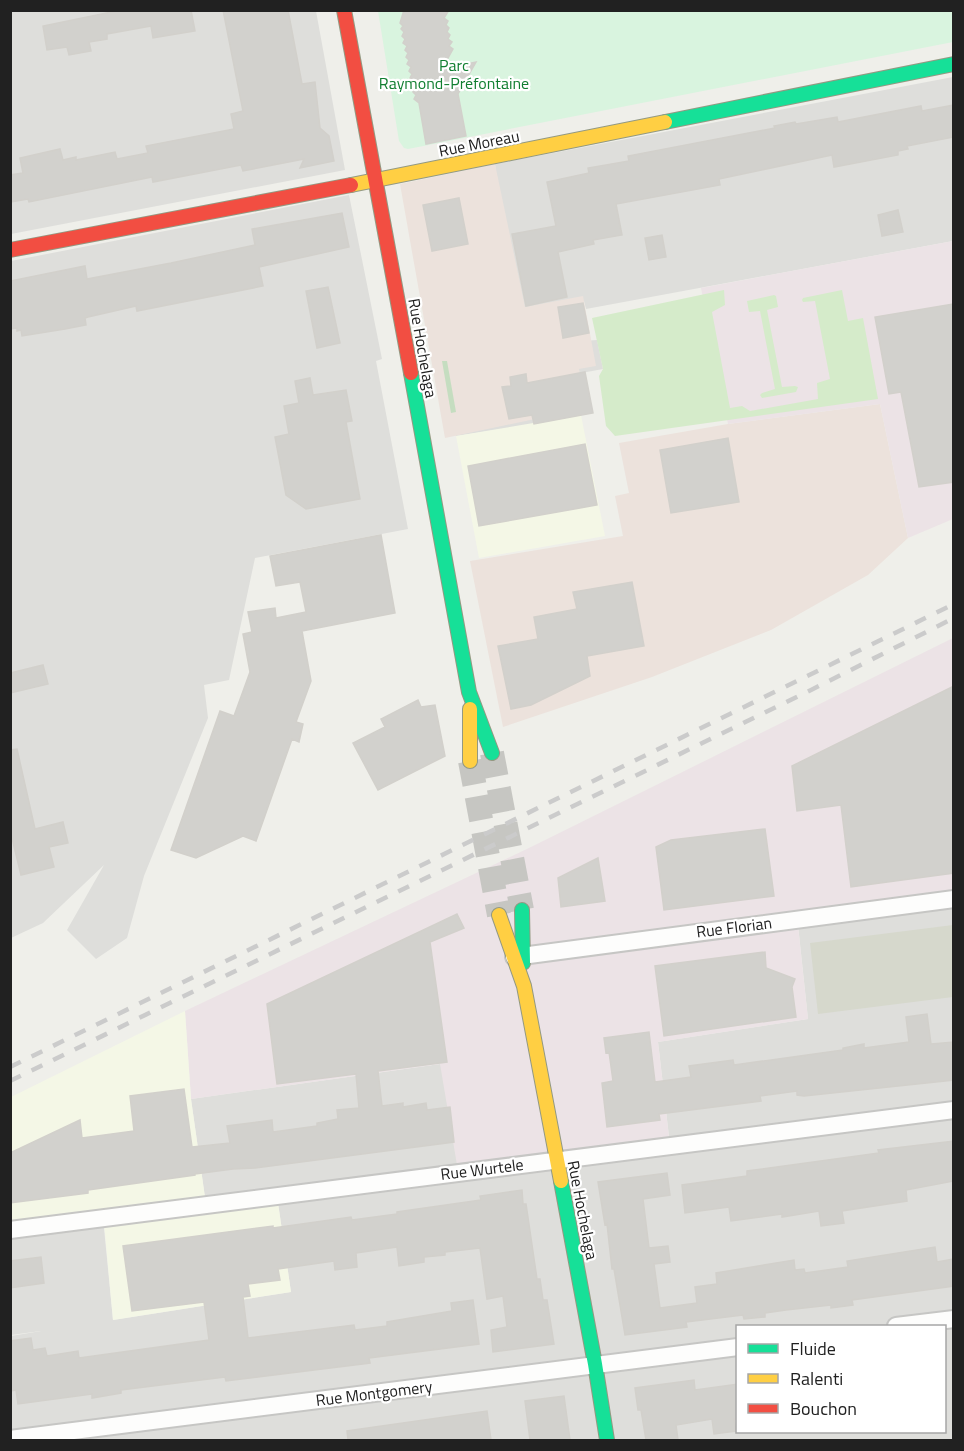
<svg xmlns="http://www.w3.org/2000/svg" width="964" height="1451" viewBox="0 0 964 1451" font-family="'Titillium Web',sans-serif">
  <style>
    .residential { fill: #dededb; fill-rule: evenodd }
    .commercial { fill: #ece2dc }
    .industrial { fill: #ece3e6 }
    .education { fill: #f4f7e6 }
    .construction { fill: #d6d8cc }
    .grass { fill: #d5ebca }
    .forest { fill: #c5ddc0 }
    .park { fill: #d9f4df }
    .building { fill: #d2d1cd; stroke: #d2d0cb; stroke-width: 1.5 }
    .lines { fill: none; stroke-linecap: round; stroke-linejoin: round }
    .secondary-tunnel { stroke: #c6c6c2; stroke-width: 24; stroke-dasharray: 24 12; stroke-linecap: butt }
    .street-casing { stroke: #c6c6c4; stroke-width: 20 }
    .fast-casing { stroke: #939982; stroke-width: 16 }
    .slow-casing { stroke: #939982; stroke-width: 16 }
    .jam-casing { stroke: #939982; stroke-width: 16 }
    .street { stroke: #fdfdfc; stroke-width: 16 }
    .fast { stroke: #16e098; stroke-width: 14 }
    .slow { stroke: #ffcf43; stroke-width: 14 }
    .jam { stroke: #f24e42; stroke-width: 14 }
    .rail { stroke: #cbcbcb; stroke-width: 4.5; stroke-dasharray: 12 12; stroke-linecap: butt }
    .labels { text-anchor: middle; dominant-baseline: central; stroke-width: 4.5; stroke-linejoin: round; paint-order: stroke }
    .park-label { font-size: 16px; fill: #107e30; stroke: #fff }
    .street-label { font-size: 16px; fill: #212121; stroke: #fff }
  </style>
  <rect width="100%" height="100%" fill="#efefea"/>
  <path class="residential" d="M10 11H316L345 170 11 234Z
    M953 77V241L586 309 584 301 583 341 597 340 603 369 527 383 534 424 456 436 424 255 496 172 495 164Z
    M349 195 382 359 376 361 408 529 255 558 229 680 204 685 208 718 144 876 127 938 96 959 67 930 104 865 43 923 11 938V261Z
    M953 903V1440H11V1336L41 1331 11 1335 10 1230 103 1218 113 1320 291 1292 277 1196 206 1205 191 1099 440 1064 670 1145 658 1042 808 1019 798 925ZM738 1326H944V1432H738Z"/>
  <path class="commercial" d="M495 164 525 307 583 296 596 366 579 369 587 408 445 438 400 184Z
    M880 404 908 538 868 575 771 630 652 677 503 727 470 561 623 536 615 496 629 493 619 443 728 424Z"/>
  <path class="industrial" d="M953 241V519L908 538 880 404 728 424 701 288Z
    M953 638V901L798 926 808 1019 658 1042 670 1146 457 1165 440 1064 191 1099 185 1011 531 847Z"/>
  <path class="education" d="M581 415 605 536 479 558 456 436Z
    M185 1011 191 1099 206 1204 277 1196 291 1292 113 1320 103 1212 11 1224V1097Z"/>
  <path class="construction" d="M953 925V997L818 1014 810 943Z"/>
  <path class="grass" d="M724 290 725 305 712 312 730 408 742 406 750 411 818 399 817 383 830 379 815 301 803 302 802 300 803 298 842 290 848 321 863 318 878 399 615 436 606 426 599 376 603 369 592 318Z
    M774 295 776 296 778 307 767 310 782 387 795 386 798 387 796 392 762 398 760 395 762 393 775 389 760 311 749 312 747 301Z"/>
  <path class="forest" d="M442 361H447L456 412 451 413Z"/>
  <path class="park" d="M378 11H953V42L408 149 404 148 399 141Z"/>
  <path class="building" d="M121 10H191L195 31 153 38 151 26 107 34V39L89 42 91 51 69 55 67 47 47 50 43 26Z
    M223 10H288L302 84 315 82 320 128 329 136 334 161 300 168 304 159 243 171 241 165 153 182 152 177 29 202 28 199 10 202V175L23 173 20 158 60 149 63 160 76 157V160L115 152 117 159 148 153 146 146 234 129 231 114 243 111Z
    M404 10H449L444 18 448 21 446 25 449 28 447 32 450 35 448 39 452 42 449 46 453 49 442 69 476 62 458 94 466 136 426 144 419 103 414 99 416 95 413 92 414 88 411 85 413 81 410 78 412 74 409 71 411 67 407 64 409 60 406 57 408 53 405 50 407 46 403 43 405 39 402 36 404 32 401 29 403 26 400 23Z
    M954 105V137L907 146 908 149 898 151V155L834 167 832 155 719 179 720 185 616 204 622 235 593 240 594 244 558 252 567 297 526 306 512 234 556 226 547 182 589 173 588 168 629 161 628 156 775 128 774 126 795 122 796 124 837 117 838 122 921 106 922 111Z
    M459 198 468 244 432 251 423 205Z
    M898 210 903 232 882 236 878 215Z
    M342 213 349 247 259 267 263 286 137 311 136 306 88 317 85 318 86 325 65 329 22 336 21 330 17 331V328L10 329V281L85 266 87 279 171 263 255 245 252 229Z
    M662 235 666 257 649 260 645 238Z
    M328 287 340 343 317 348 306 291Z
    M583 303 589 333 563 338 558 307Z
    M954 304V482L919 487 901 392 889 394 875 317Z
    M585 372 593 413 534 424 532 415 509 419 502 387 511 386 510 377 526 374 527 383Z
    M310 378 313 395 346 390 352 421 346 422 360 499 306 509 286 495 275 437 289 434 284 406 299 403 295 381Z
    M728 438 739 502 671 513 660 450Z
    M585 444 597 505 479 526 468 466Z
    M381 535 395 613 302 631 311 681 296 722 303 724 299 742 292 739 256 841 243 836 196 858 171 850 220 711 234 716 250 672 243 634 252 632 248 612 275 608 276 618 306 612 300 582 276 586 270 556Z
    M632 582 644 646 587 656 590 676 531 705 511 709 498 646 538 639 534 617 577 609 573 592Z
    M43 665 48 684 10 693V673Z
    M954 686V873L851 887 841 805 797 811 792 766Z
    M418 700 421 707 435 705 445 756 378 790 353 743 385 727 381 719Z
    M17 749 35 829 63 822 68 843 49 847 54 867 21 875 10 830V750Z
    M765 829 774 896 664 910 656 847 671 840Z
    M598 858 605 901 561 907 558 878Z
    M457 914 464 928 430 942 447 1062 378 1071 382 1106 403 1103V1107L426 1103 427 1110 450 1107 454 1142 255 1168 233 1169 195 1174V1175L88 1190V1193L10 1203V1153L80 1120 82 1138 134 1131 130 1096 184 1089 192 1147 230 1143 227 1126 272 1120 273 1132 317 1126V1123L338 1119 337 1110 359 1108 356 1074 277 1084 267 1004Z
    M765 952 766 968 795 979 792 987 796 1017 664 1036 655 966Z
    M927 1014 931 1044 954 1042V1080L804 1096 797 1095V1091L760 1096 761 1101 659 1114 660 1120 607 1127 602 1083 613 1081 609 1052 606 1053 604 1038 649 1032 655 1082 691 1077 689 1066 733 1060 734 1065 843 1050V1048L864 1044V1048L909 1042 906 1017Z
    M954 1141V1181L906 1190 907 1201 842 1211 844 1223 821 1226 819 1211 782 1217V1214L731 1221 729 1207 685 1213 682 1185 747 1176V1171L879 1153 878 1150Z
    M667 1173 670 1195 643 1199 649 1248 668 1246 670 1262 654 1264 660 1308 697 1303 695 1287 717 1284 716 1273 794 1260 795 1270 804 1269 805 1273 848 1267 847 1261 935 1247 937 1262 954 1259V1286L852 1300 853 1305 831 1308V1305L786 1310 765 1313V1317L744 1319 743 1315 686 1322 687 1327 625 1335 614 1269H612L607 1224 605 1225 598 1182Z
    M522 1190 523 1204H526L537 1279H540L543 1300H547L554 1344 493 1352 491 1330 507 1327 503 1296 487 1299 480 1248 445 1252V1255L424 1257V1262L399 1266 397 1247 356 1253 357 1267 335 1270 334 1261 278 1269 280 1280 248 1284 250 1296 243 1297 248 1338 354 1325 355 1330 387 1326V1322L452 1311 451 1303 473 1300 479 1344 369 1358 370 1363 226 1381 225 1377 121 1390V1393L92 1398V1394L18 1404 16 1390 10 1391V1341L31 1338 33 1350 45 1348 47 1356 78 1351 79 1358 209 1340 204 1302 132 1311 123 1246 273 1226V1228L351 1217 352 1220 397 1214V1212L481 1200 480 1196Z
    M41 1257 44 1283 10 1288V1261Z
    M694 1380 695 1390 738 1384V1419H734L736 1431 714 1434 712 1419 676 1425 678 1440H646L641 1410H638L635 1388Z
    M564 1396 570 1440H530L525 1401Z
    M487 1411 491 1440H348L347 1431Z"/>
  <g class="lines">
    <path class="secondary-tunnel" d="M492 753 522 910
      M470 761 499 915"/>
    <defs>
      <path id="street" d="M514 957 954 899
        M10 1230 954 1110
        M896 1326 954 1319
        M10 1439 738 1347"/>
      <path id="fast" d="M665 122 954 64
        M411 373 469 692 492 753
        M522 910 523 963
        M561 1181 595 1364 607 1440"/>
      <path id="slow" d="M351 185 665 122
        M470 709V761
        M499 915 524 986 561 1181"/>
      <path id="jam" d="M344 10 411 373
        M10 250 351 185"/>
    </defs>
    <use href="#street" class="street-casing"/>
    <use href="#fast" class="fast-casing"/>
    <use href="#slow" class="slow-casing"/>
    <use href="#jam" class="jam-casing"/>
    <use href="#street" class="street"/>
    <use href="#fast" class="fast"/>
    <use href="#slow" class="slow"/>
    <use href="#jam" class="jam"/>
    <path class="rail" d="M10 1067 954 604
      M10 1081 813 689 954 618"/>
  </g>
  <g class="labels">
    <g class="park-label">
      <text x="454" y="65">Parc<tspan x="454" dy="18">Raymond-Préfontaine</tspan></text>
    </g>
    <g class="street-label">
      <text transform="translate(479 143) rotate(-11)">Rue Moreau</text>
      <text transform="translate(423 348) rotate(80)">Rue Hochelaga</text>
      <text transform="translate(734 927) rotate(-7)">Rue Florian</text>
      <text transform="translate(482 1169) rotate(-7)">Rue Wurtele</text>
      <text transform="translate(583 1210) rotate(79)">Rue Hochelaga</text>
      <text transform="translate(374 1393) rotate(-7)">Rue Montgomery</text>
    </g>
  </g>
  <rect width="964" height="1451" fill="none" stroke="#212121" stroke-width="24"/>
  <rect x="736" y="1325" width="210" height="108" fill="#ffffff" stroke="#a6a6a6" stroke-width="1.5"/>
  <rect x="748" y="1344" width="30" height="9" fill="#16e098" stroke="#a6a6a6" stroke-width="1.5"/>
  <text x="790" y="1355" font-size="18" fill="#212121">Fluide</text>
  <rect x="748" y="1374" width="30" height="9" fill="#ffcf43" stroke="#a6a6a6" stroke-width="1.5"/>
  <text x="790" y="1385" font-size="18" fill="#212121">Ralenti</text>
  <rect x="748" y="1404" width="30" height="9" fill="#f24e42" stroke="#a6a6a6" stroke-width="1.5"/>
  <text x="790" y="1415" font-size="18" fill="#212121">Bouchon</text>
</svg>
